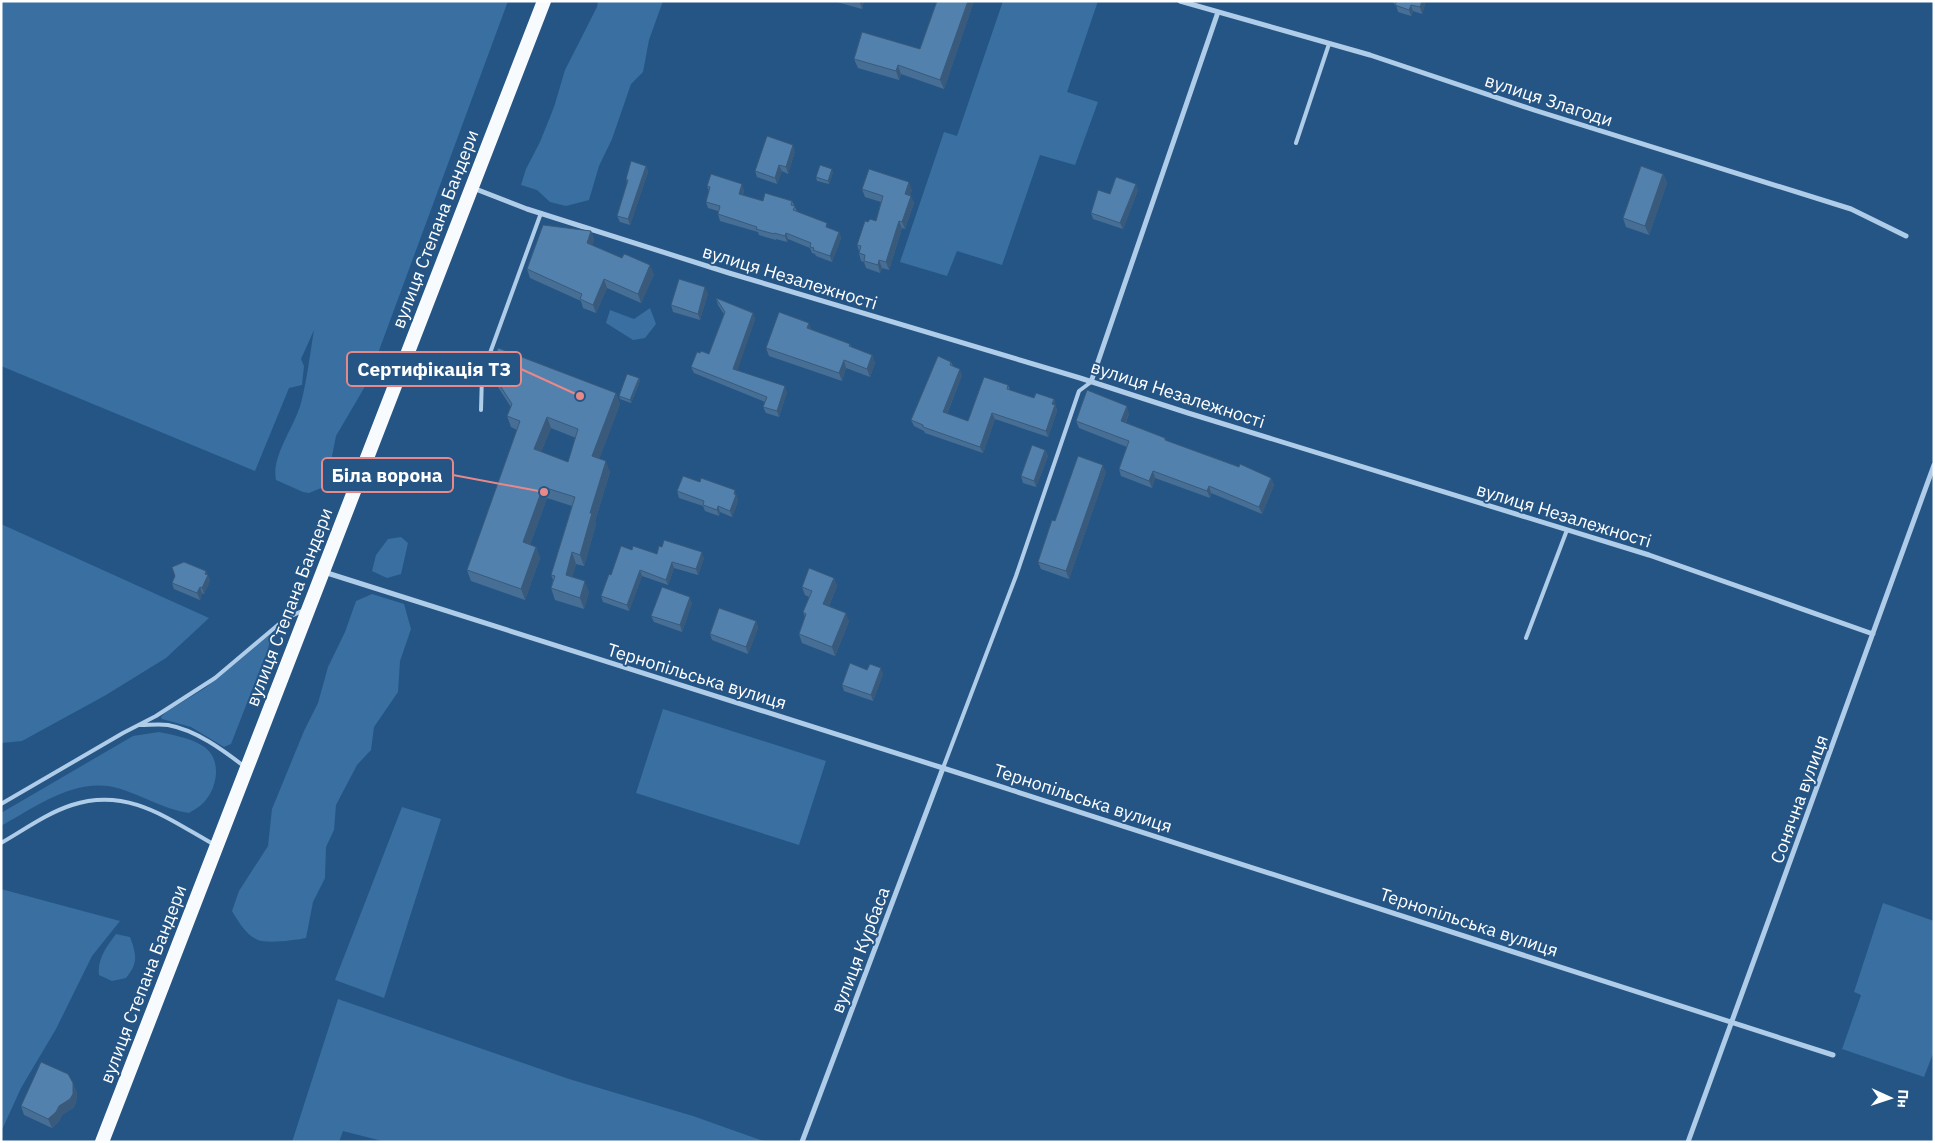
<svg xmlns="http://www.w3.org/2000/svg" width="1935" height="1143" viewBox="0 0 1935 1143" font-family="'IBM Plex Sans',sans-serif">
  <style>
    .green { fill: #3a6fa1 }
    .lines { fill: none; stroke-linecap: round; stroke-linejoin: round }
    .service { stroke: #afcce8; stroke-width: 4 }
    .minor { stroke: #afcce8; stroke-width: 5 }
    .trunk { stroke: #f8fbfe; stroke-width: 14 }
    .wall { fill: #476f96; fill-rule: evenodd }
    .shaded-wall { fill: #395a7a }
    .building { fill: #5281ae; stroke: #395a7a; fill-rule: evenodd }
    .labels { text-anchor: middle; dominant-baseline: central; stroke-width: 4; stroke-linejoin: round; paint-order: stroke }
    .street-label { font-size: 18px; fill: #fff; stroke: #255585 }
    .leader { fill: none; stroke: #e88989; stroke-width: 2 }
    .callout-dot { fill: #e88989; stroke: #255585; stroke-width: 2 }
    .callout { fill: #255585; stroke: #e88989; stroke-width: 2 }
    .callout-label { font-size: 19px; text-anchor: middle; font-weight: bold; fill: #fff }
  </style>
  <rect width="100%" height="100%" fill="#255585"/>
  <path class="green" d="M1 1H508L367 383 336 436 326 486 309 493 303 492 276 480C271 456 295 426 301 403 307 380 310 354 314 330L301 359 304 366 302 385 289 388 255 471 1 366Z
    M598 1H663L649 40 643 72 631 84 612 139 599 166 589 200 566 206 550 202 537 190 521 185 526 169 540 142 554 107 565 70 597 7Z
    M1003 1H1098L1067 92 1098 102 1075 165 1040 155 1002 265 957 251 947 276 900 262 944 132 957 136Z
    M650 308 656 324 645 338 633 340 606 323 610 310 634 319Z
    M1 524 209 618 166 658 106 695 22 741 1 743Z
    M401 537 408 543 401 574 387 578 372 571 376 555 388 539Z
    M372 594 404 604 411 629 400 661 398 692 374 727 371 750 357 765 336 805 334 830 326 847 325 878 313 902 306 938C296 940 267 944 258 940 246 935 238 921 232 911L239 891 268 846 272 809 304 731 318 703 328 667 345 632 356 601Z
    M272 632 268 649 231 744 224 747 191 727 162 719 161 717 166 712 205 688Z
    M663 709 826 761 799 845 636 793Z
    M159 732C174 735 190 738 203 746 222 758 218 786 205 801 201 806 194 810 189 813 164 809 145 797 121 789 78 775 37 806 1 826V813L133 736Z
    M402 807 441 819 384 998 335 980Z
    M1 889 120 921 92 956 56 1029 21 1088 1 1132Z
    M1883 903 1934 921V1051L1924 1077 1842 1049 1861 995 1854 992Z
    M116 934 130 937C137 956 138 963 126 978L112 981 99 975C97 959 107 946 116 934Z
    M338 999 569 1079 693 1116 766 1142H386L343 1131 339 1142H292Z"/>
  <g class="lines">
    <path class="service" d="M1296 143 1329 44
      M481 410 482 375 541 213
      M1526 638 1567 530
      M140 725C150 725 159 724 168 725 196 730 223 750 245 767
      M943 768 1016 576 1079 391 1091 382
      M1 804 123 733 156 716 215 678 285 619 304 610
      M1 843C24 830 47 813 72 805 127 787 167 818 213 844"/>
    <path class="minor" d="M1180 1 1370 55 1534 110 1851 209 1906 236
      M473 188 527 209 729 273 1080 378 1188 413 1649 555 1873 634
      M1091 382 1218 12
      M324 572 943 768 1833 1055
      M802 1142 943 768
      M1688 1142 1934 465"/>
    <path class="trunk" d="M102 1142 544 1"/>
  </g>
  <path class="wall" d="M833 1H864L862 9Z
    M937 1H974L944 89 901 74 899 80 858 68 854 59 920 49Z
    M1393 1H1426L1422 14 1413 11 1411 16 1398 12 1396 5 1394 4Z
    M795 151 788 174 782 171 777 184 757 177 755 171Z
    M646 166 648 172 630 225 620 222 617 216 627 183 626 179Z
    M833 172 829 184 817 181 816 177Z
    M1663 174 1667 183 1649 235 1626 227 1623 218Z
    M707 186 744 190 743 195 763 201H792L797 211 829 228 839 232 841 238 832 262 816 256 815 254 812 253 810 248 788 239 787 242 776 239V240L759 235 758 232 720 221 718 214V211L708 208 706 202 709 191Z
    M862 189 912 190 910 195 914 203 905 229 902 228 889 270 882 268 880 273 866 268 864 262 861 261 859 253V251L857 245 868 222 876 221 881 202 865 197Z
    M1138 190 1123 229 1093 219 1091 213 1110 194Z
    M591 231 594 240 592 245 654 274 641 303 607 288 596 313 583 308 581 301 530 278 527 269Z
    M708 293 700 320 673 312 671 305Z
    M716 298 753 313 755 319 737 370 787 392 779 417 766 413 763 407 765 402 694 373 691 367 700 353 709 354 724 314 718 305Z
    M811 330 850 344 851 347 872 355 875 363 870 377 846 368 842 381 769 356 766 348Z
    M951 362 953 366 962 375 947 414 968 421 1008 385 1010 390 1034 398 1054 399 1057 411 1048 437 995 419 983 453 925 433 924 431 914 426 911 420Z
    M490 370 616 393 620 404 599 459 610 472 595 521 596 524 584 566 576 564 572 577 589 592 584 609 555 600 551 588 553 580 551 575 572 506 547 498 530 545 536 547 540 558 525 600 471 581 467 570 517 430 511 427 507 416 511 407 494 381ZM551 428 576 438 568 462 541 452Z
    M639 378 640 381 631 403 620 399 619 396Z
    M1129 413 1126 423 1165 438 1166 441 1271 478 1274 485 1262 514 1211 493 1210 498 1155 478 1152 488 1121 476 1119 469 1127 447 1079 428 1076 421Z
    M1045 450 1048 456 1036 487 1023 483 1021 476Z
    M1106 472 1069 579 1041 569 1038 562 1055 521Z
    M677 491 737 496V498L738 501 732 517 720 512 719 516 705 511 703 506 679 498Z
    M632 550 657 554 704 558 698 575 674 568 668 585 642 576 629 611 603 602 601 596 611 575Z
    M206 571 210 581 204 594 202 593 200 600 174 589 172 583Z
    M834 578 837 586 829 606 849 621 835 656 802 643 799 634 805 617 803 612 809 597 805 595 802 587Z
    M692 603 682 632 654 622 651 616Z
    M756 621 758 628 748 654 712 640 710 634Z
    M867 670 883 674 873 701 844 691 842 685Z
    M77 1092 76 1103 73 1108 62 1115 59 1121 52 1128 24 1115 21 1106Z"/>
  <path class="shaded-wall" d="M860 1H864L862 9 860 3Z
    M968 1H974L944 89 940 80Z
    M1422 1H1426L1422 14 1420 7Z
    M1411 5 1413 11 1411 16 1409 10Z
    M898 65 901 74 899 80 896 71Z
    M793 145 795 151 788 174 786 167Z
    M779 165 782 171 777 184 775 178Z
    M646 166 648 172 630 225 628 219Z
    M832 169 833 172 829 184 828 181Z
    M1663 174 1667 183 1649 235 1645 226Z
    M909 182 912 190 908 202 905 194Z
    M742 184 744 190 741 200 739 194Z
    M1136 184 1138 190 1123 229 1120 223Z
    M911 196 914 203 905 229 902 222Z
    M899 221 902 228 889 270 886 262Z
    M591 231 594 240 590 252 587 243Z
    M839 232 841 238 832 262 830 256Z
    M786 233 788 239 787 242 785 236Z
    M879 260 882 268 880 273 878 265Z
    M650 265 654 274 641 303 638 294Z
    M604 279 607 288 596 313 593 305Z
    M705 287 708 293 700 320 698 314Z
    M753 313 755 319 736 375 733 369Z
    M809 323 812 330 807 328Z
    M872 355 875 363 870 377 867 369Z
    M844 360 846 368 842 381 839 373Z
    M960 369 962 375 945 418 943 412Z
    M639 378 640 381 631 403 630 400Z
    M785 386 787 392 779 417 777 411Z
    M616 393 620 404 596 468 592 456Z
    M1054 399 1057 411 1048 437 1046 431Z
    M1127 406 1129 413 1124 428 1121 421Z
    M992 413 995 419 983 453 980 447Z
    M547 417 551 428 538 460 534 449Z
    M1045 450 1048 456 1036 487 1034 481Z
    M606 461 610 472 595 521 596 524 584 566 580 555 590 513Z
    M1103 465 1106 472 1069 579 1066 571Z
    M1153 471 1155 478 1152 488 1149 481Z
    M1271 478 1274 485 1262 514 1259 507Z
    M1209 486 1211 493 1210 498 1207 491Z
    M543 487 547 498 527 554 523 542Z
    M735 490 737 496V498L738 501 732 517 730 511Z
    M718 506 720 512 719 516 717 510Z
    M536 547 540 558 525 600 521 589Z
    M572 552 576 564 570 587 566 575Z
    M702 552 704 558 698 575 696 569Z
    M672 562 674 568 668 585 666 580Z
    M640 570 642 576 629 611 627 605Z
    M206 571 210 581 204 594 202 588Z
    M834 578 837 586 826 613 823 604Z
    M585 581 589 592 584 609 580 598Z
    M200 587 202 593 200 600 197 593Z
    M690 597 692 603 682 632 680 625Z
    M846 613 849 621 835 656 832 647Z
    M756 621 758 628 748 654 746 647Z
    M881 668 883 674 873 701 871 695Z
    M73 1083 77 1092 76 1103 73 1108 62 1115 59 1121 52 1128 48 1119 59 1106Z"/>
  <path class="building" d="M937 1H968L940 80 898 65 896 71 854 59 862 32 920 49Z
    M1397 1H1422L1420 7 1411 5 1409 10 1395 5Z
    M767 136 793 145 786 167 779 165 775 178 755 171Z
    M631 161 646 166 628 219 617 216 628 180 626 179Z
    M820 165 832 169 828 181 816 177Z
    M1641 166 1663 174 1645 226 1623 218Z
    M869 169 909 182 905 194 911 196 902 222 899 221 886 262 879 260 878 265 864 261 865 255 859 253 861 246 857 245 865 221 868 222 870 219 876 221 883 196 862 189Z
    M711 174 742 184 739 194 763 201 765 193 792 201 791 205 795 206 793 210 827 223 826 227 839 232 830 256 813 250 814 248 810 247 811 243 786 233 785 236 774 233V234L756 229 757 227 718 214 720 206 706 202 710 187 707 186Z
    M1116 177 1136 184 1120 223 1091 213 1098 190 1110 194Z
    M543 225 591 231 587 243 622 258 624 254 627 255 650 265 638 294 604 279 593 305 580 299 582 294 527 269Z
    M679 279 705 287 698 314 671 305Z
    M716 298 753 313 733 369 785 386 777 411 763 407 767 397 691 367 697 352 700 353 701 351 709 354 725 312Z
    M779 312 809 323 807 328 850 344 849 346 872 355 867 369 844 360 839 373 766 348Z
    M498 348 616 393 592 456 606 461 590 513H592L580 555 572 552 566 575 585 581 580 598 551 588 555 576 551 575 575 497 543 487 523 542 536 547 521 589 467 570 520 421 507 416 512 404 490 370ZM547 417 578 429 568 462 534 449Z
    M938 356 951 362 950 365 960 369 943 412 968 421 984 377 1008 385 1007 389 1034 398 1036 393 1054 399 1052 404 1055 405 1046 431 992 413 980 447 923 427V425L911 420Z
    M627 374 639 378 630 400 619 396Z
    M1087 390 1127 406 1121 421 1165 438V440L1239 467 1240 464 1271 478 1259 507 1209 486 1207 491 1153 471 1149 481 1119 469 1129 441 1076 421Z
    M1032 445 1045 450 1034 481 1021 476Z
    M1078 456 1103 465 1066 571 1038 562 1052 520 1055 521Z
    M683 476 700 482 701 478 735 490 734 494 736 495 730 511 718 506 717 510 703 505 704 501 677 491Z
    M664 540 702 552 696 569 672 562 666 580 640 570 627 605 601 596 609 574 611 575 621 546 632 550 633 546 657 554 659 546 662 547Z
    M184 562 206 571 205 574 208 575 202 588 200 587 197 593 172 583 175 576 172 567Z
    M809 568 834 578 823 604 846 613 832 647 799 634 806 614 803 612 812 591 802 587Z
    M662 587 690 597 680 625 651 616Z
    M719 608 756 621 746 647 710 634Z
    M850 663 867 670 870 664 881 668 871 695 842 685Z
    M41 1062 68 1074 73 1083V1094L70 1099 59 1106 56 1112 48 1119 21 1106Z"/>
  <g class="labels">
    <g class="street-label">
      <text transform="translate(1549 100) rotate(18)">вулиця Злагоди</text>
      <text transform="translate(435 229) rotate(-69)">вулиця Степана Бандери</text>
      <text transform="translate(790 277) rotate(17)">вулиця Незалежності</text>
      <text transform="translate(1178 394) rotate(18)">вулиця Незалежності</text>
      <text transform="translate(1564 515) rotate(17)">вулиця Незалежності</text>
      <text transform="translate(289 607) rotate(-69)">вулиця Степана Бандери</text>
      <text transform="translate(697 676) rotate(17)">Тернопільська вулиця</text>
      <text transform="translate(1083 798) rotate(18)">Тернопільська вулиця</text>
      <text transform="translate(1799 799) rotate(-70)">Сонячна вулиця</text>
      <text transform="translate(1469 922) rotate(18)">Тернопільська вулиця</text>
      <text transform="translate(860 950) rotate(-69)">вулиця Курбаса</text>
      <text transform="translate(143 984) rotate(-69)">вулиця Степана Бандери</text>
    </g>
  </g>
  <path class="leader" d="M580 396L521 369M544 492L453 475"/>
  <g class="callout-dot">
    <circle cx="580" cy="396" r="5"/>
    <circle cx="544" cy="492" r="5"/>
  </g>
  <g class="callout">
    <rect x="347" y="352" width="174" height="34" rx="5"/>
    <rect x="322" y="458" width="131" height="34" rx="5"/>
  </g>
  <g class="callout-label">
    <text x="434" y="376">Сертифікація ТЗ</text>
    <text x="387" y="482">Біла ворона</text>
  </g>
  <rect width="1935" height="1143" fill="none" stroke="#ffffff" stroke-width="5"/>
  <g transform="translate(1890 1098) rotate(93)" stroke="#255585" stroke-width="4" paint-order="stroke">
  <path d="M0-4L9 19L0 12L-9 19Z" fill="#ffffff"/>
  <text y="-8" font-size="14" font-weight="bold" text-anchor="middle" fill="#ffffff">Пн</text>
  </g>
</svg>
